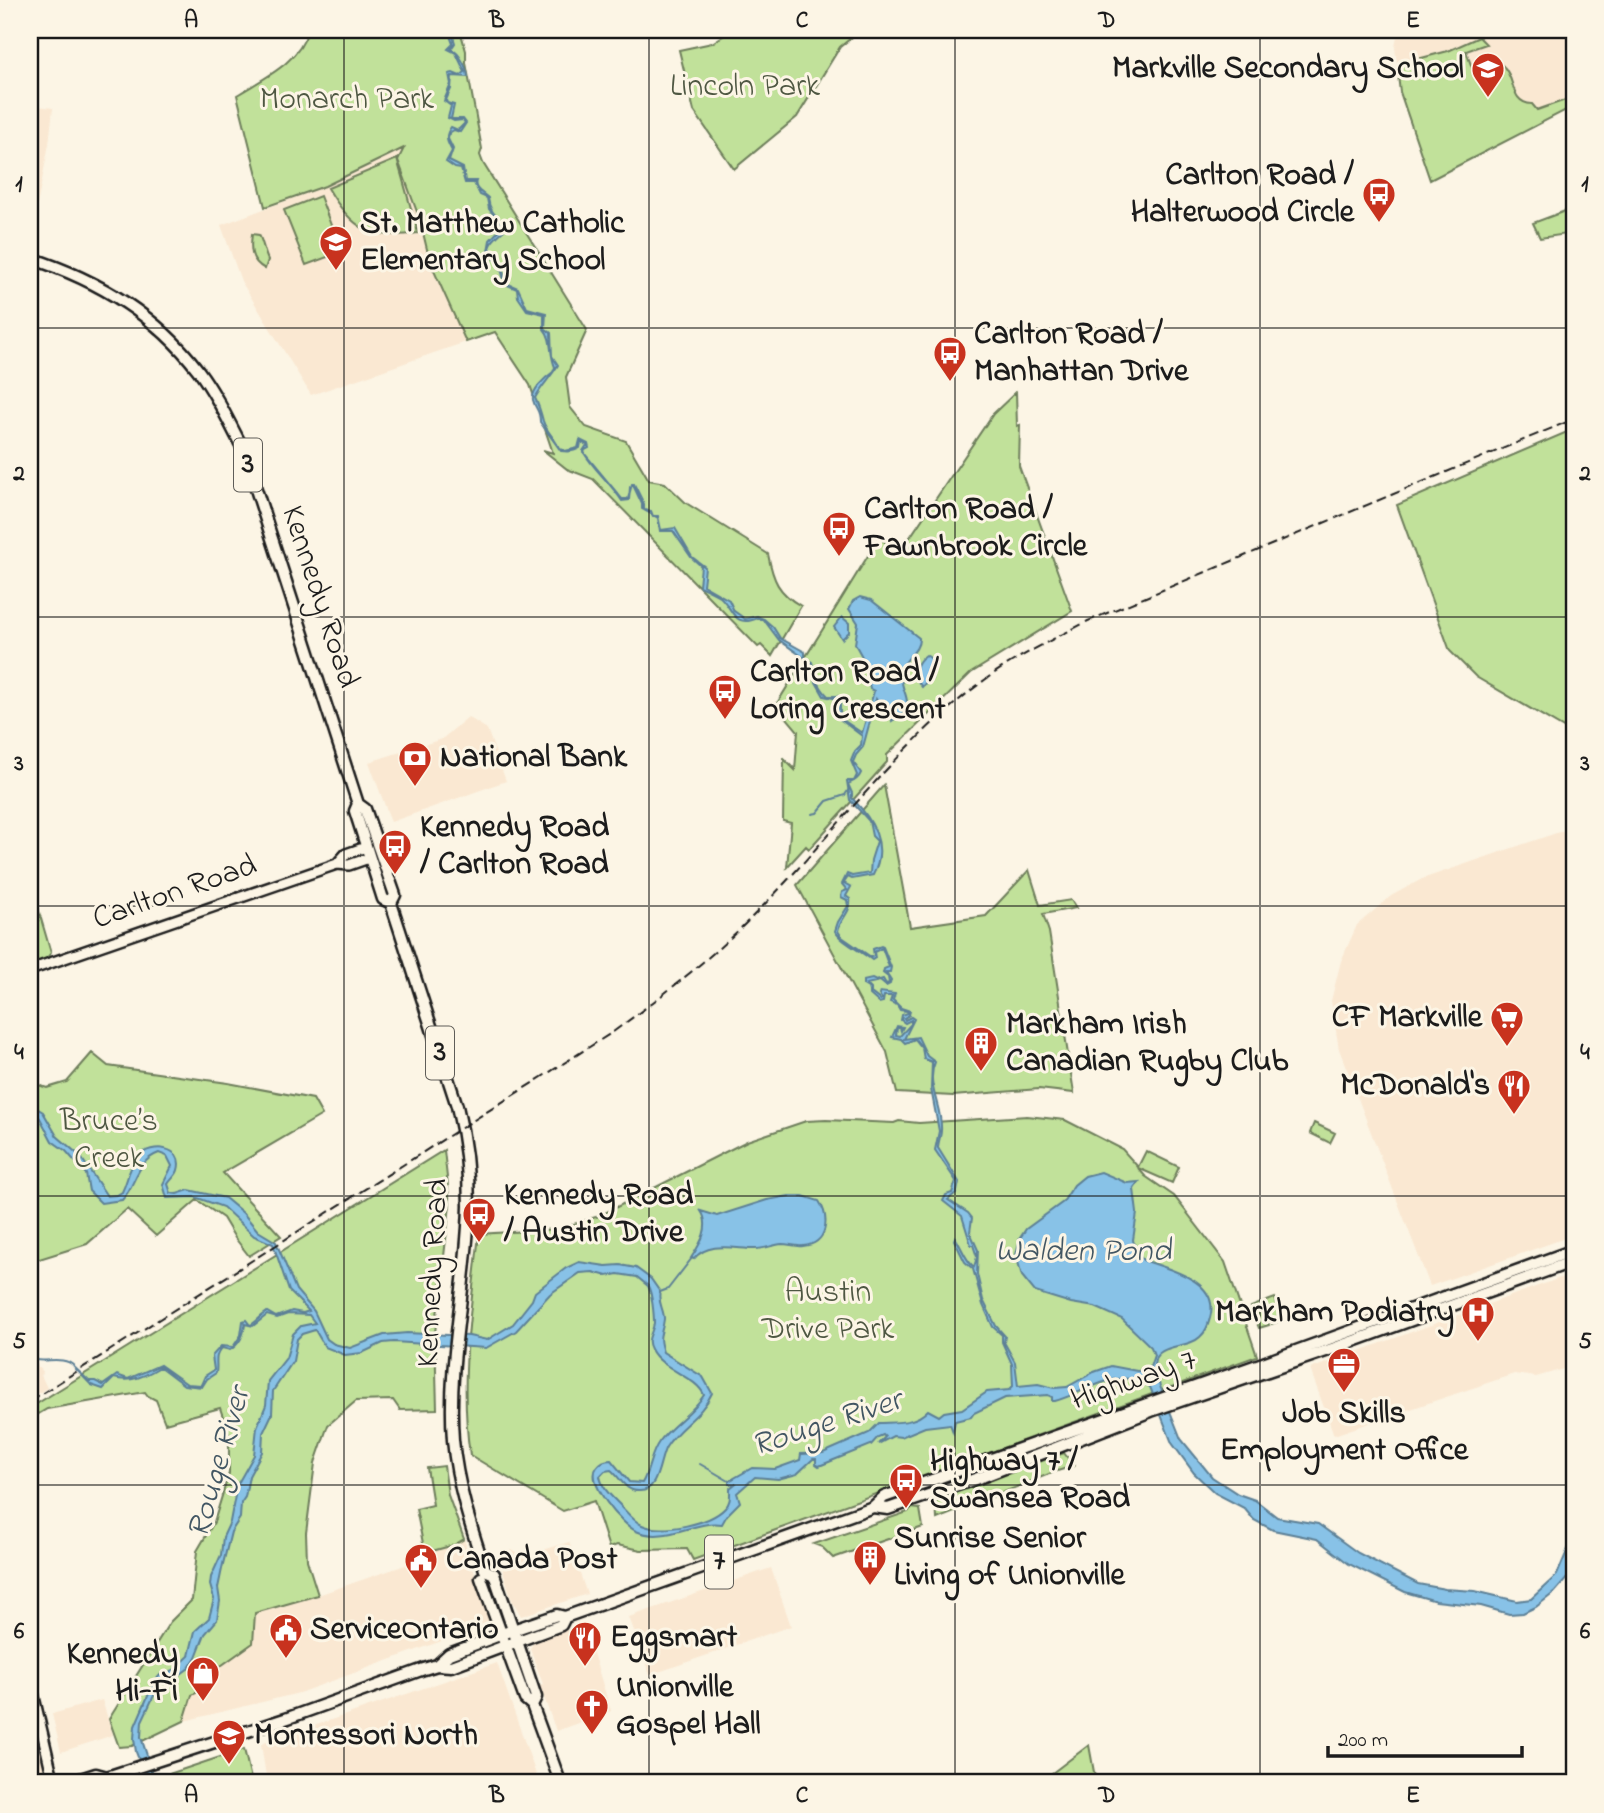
<svg xmlns="http://www.w3.org/2000/svg" width="1604" height="1813" viewBox="0 0 1604 1813" font-family="'Indie Flower',sans-serif">
  <style>
    .built { fill: #fae8d2 }
    .green { fill: #c1e19a; stroke: #6e7e5b; stroke-width: 2 }
    .water { fill: #88c2e7; stroke: #5d8096; stroke-width: 2 }
    .lines { fill: none; stroke-linecap: round; stroke-linejoin: round }
    .stream { stroke: #5d8096; stroke-width: 2 }
    .secondary-casing { stroke: #1c1c1c; stroke-width: 14 }
    .primary-casing { stroke: #1c1c1c; stroke-width: 15 }
    .secondary { stroke: #fcf5e5; stroke-width: 9 }
    .primary { stroke: #fcf5e5; stroke-width: 10 }
    .rail { stroke: #1c1c1c; stroke-width: 2; stroke-dasharray: 10 5; stroke-linecap: butt }
    .grid { fill: none; stroke: #1c1c1c; stroke-width: 2; stroke-opacity: 0.55 }
    .labels { text-anchor: middle; dominant-baseline: central; stroke-width: 6; stroke-linejoin: round; paint-order: stroke }
    .shield { fill: #fcf5e5; stroke: #5f5d58; stroke-width: 2 }
    .shield-label { font-size: 30px; font-weight: bold; fill: #1c1c1c }
    .poi-label { font-size: 32px; font-weight: bold; fill: #1c1c1c; stroke: #fcf5e5; text-anchor: start }
    .park-label { font-size: 32px; fill: #4e5742; stroke: #fcf5e5 }
    .street-label { font-size: 32px; fill: #1c1c1c; stroke: #fcf5e5 }
    .water-label { font-size: 33px; font-style: italic; fill: #425663; stroke: #fcf5e5 }
    .neatline { fill: none; stroke: #1c1c1c; stroke-width: 2.5 }
    .grid-label { font-size: 23px; text-anchor: middle; font-weight: bold; fill: #1c1c1c }
  </style>
  <rect width="100%" height="100%" fill="#fcf5e5"/>
  <filter id="ink" filterUnits="userSpaceOnUse"><feTurbulence type="fractalNoise" baseFrequency=".0143" numOctaves="2"/><feDisplacementMap in="SourceGraphic" scale="14" xChannelSelector="R" yChannelSelector="G"/><feConvolveMatrix kernelMatrix="1 2 1 2 8 2 1 2 1" color-interpolation-filters="sRGB"/></filter>
  <g filter="url(#ink)">
    <path class="built" d="M1398 30H1574V106L1430 180 1400 92 1395 47Z
      M30 105 53 108 49 144 32 231 30 230Z
      M404 147 430 262 466 342 311 395 241 281 221 225 325 186Z
      M468 717 487 729 506 781 391 822 369 762 442 739Z
      M1574 822V1235L1430 1286 1339 1049 1331 1001 1341 961 1357 925 1391 896 1422 879 1565 830Z
      M1574 1273V1366L1536 1377 1514 1374 1334 1435 1310 1369Z
      M37 1364 38 1368H41L43 1374 41 1375 47 1388 30 1398V1367Z
      M464 1539 491 1623 299 1693 184 1721 192 1695 200 1691 218 1668 253 1643 255 1613 318 1595 417 1561 425 1553 454 1545Z
      M569 1542 587 1594 521 1616 512 1600 498 1554 511 1550 524 1556Z
      M771 1568 791 1626 650 1675 629 1617Z
      M584 1624 611 1711 556 1731 540 1686 543 1684 530 1649 533 1643Z
      M497 1663 539 1783H267L261 1744Z
      M102 1700 113 1735 61 1752 52 1714Z
      M40 1748 45 1780 30 1783V1751Z"/>
    <path class="green" d="M308 30H460L466 51V63L482 149 480 155 483 163 587 330 566 377 570 407 586 427 626 441 649 480 665 483 686 503 768 554C773 580 778 593 801 606L772 656 761 645 758 647 593 479 567 469 543 450 553 453 530 385 495 332 466 342 430 262 420 220 398 160 404 148 325 186 265 207 237 95C264 78 299 63 308 30Z
      M732 30H861L840 47 797 117 734 169 694 111 679 50 712 43Z
      M1479 37 1486 44 1466 51 1474 73 1502 65C1516 76 1509 103 1532 104L1537 110 1574 97V106L1430 180 1400 92 1397 67 1410 61 1448 51Z
      M397 159 418 233C371 240 352 230 328 188Z
      M320 196 341 252 306 265 284 210Z
      M1574 210V233L1540 238 1533 223 1565 211Z
      M252 234 259 235C263 242 264 252 268 260L265 269C250 261 250 249 252 234Z
      M1016 392 1017 426 1020 425 1019 466 1072 611 971 673 887 755V762L809 849 806 846 787 867 791 823 783 821 784 759 795 770 798 731 776 705 879 538 900 552 993 414Z
      M1574 429V734L1476 677 1450 651 1397 505Z
      M884 785 910 927 986 916 1029 870 1040 905 1071 900 1076 908 1043 914 1049 932 1074 1093 1039 1089 953 1096 897 1093 887 1052 797 885Z
      M30 881 51 953 46 959 30 965Z
      M92 1053 108 1066 228 1083 313 1099 322 1115 223 1173 281 1236 249 1256 235 1238 223 1218 197 1200 156 1236 127 1209 87 1244 30 1262V1082L47 1088 67 1082Z
      M1027 1116 1065 1120 1122 1149 1138 1167 1146 1151 1179 1167 1172 1183 1138 1168 1145 1176 1174 1196 1225 1262 1257 1356 693 1560 687 1549 641 1550 617 1545 609 1548 594 1501 563 1511 470 1455C459 1379 471 1310 479 1234L558 1229 599 1216 747 1141 806 1121 826 1120 894 1123 899 1121 919 1123Z
      M1314 1123 1335 1133 1330 1143 1310 1133Z
      M444 1150 450 1205 435 1333 437 1409 400 1410 393 1400 356 1401 328 1425 315 1463 306 1533 307 1560 318 1595 255 1613 253 1643 218 1668 200 1691 192 1695 184 1721 132 1746 119 1747 109 1719 170 1622 192 1600 197 1551 214 1522 229 1473V1435L220 1408 165 1423 156 1400 148 1396 145 1392 47 1409 35 1416 30 1412V1408Z
      M1275 1298 1282 1320 1272 1324 1264 1302Z
      M1261 1303 1269 1325 1259 1328 1251 1307Z
      M1064 1453 1074 1466 1054 1472 937 1519 936 1502 941 1497Z
      M444 1466 448 1495 464 1539 454 1545 425 1553 416 1509 433 1505 427 1468Z
      M911 1508 920 1509 923 1527 833 1558 822 1547 814 1544 908 1512Z
      M1089 1745 1096 1783H1039Z
      M244 1749 252 1783H142Z"/>
    <path class="water" d="M448 30 452 33 455 43 451 49C460 53 467 68 468 77L452 76 451 89 446 100 447 103 454 105 451 119H463L466 123 460 132 454 130 449 133 448 139 453 149 449 161 463 168 465 181H476C473 189 483 193 488 198 489 209 495 217 504 223V230C478 253 494 246 501 266 504 272 504 277 506 283L518 288 527 308 546 313 545 328 551 333 552 356 558 365C551 377 542 385 535 398 539 406 541 413 543 421 546 431 555 438 559 448L565 451 578 448 580 440 588 444 589 448 585 450 584 453 622 499H628L632 484H634L644 504V510L651 511 653 516H658L661 530 675 528 692 557 705 567 703 585 729 600 734 611 741 616 745 619 757 616 764 619 773 627 780 638 805 652V657L812 662C815 675 818 686 828 696H837L840 698V718L862 733 874 691 870 689 865 662 855 644 858 623 849 609 853 601 860 597 871 600 919 638C920 652 902 659 901 672 899 695 921 703 892 721L891 707 883 705 882 700 878 702 876 699 863 747 856 755 853 762 861 773C858 780 854 781 848 784L852 793V798C872 819 889 845 873 875L852 879 848 877 844 883 851 887 846 896 850 899C852 912 840 919 838 931L842 937 871 957 874 956 873 949 881 946 883 947 891 967 890 972H886L891 980 890 984 886 986 880 981 866 984 871 989V993L880 1000 882 999 879 995 880 992 895 994 893 1000 901 1008 910 1011 909 1015 904 1018 905 1020 911 1017 914 1019 904 1039 918 1037 927 1056 935 1062C925 1084 943 1108 941 1131 941 1136 938 1142 938 1148L959 1182 957 1192 948 1200 968 1213 972 1218 970 1232 978 1250 977 1274 983 1300 996 1326 1005 1336 1004 1342 1015 1362 1018 1386 1038 1384 1054 1388 1067 1387 1094 1372 1111 1366 1137 1371 1149 1370 1154 1355 1151 1347 1122 1319 1095 1307 1071 1303 1035 1292 1022 1276 1016 1255 1020 1238 1026 1229 1063 1202 1074 1185 1085 1176 1101 1172 1127 1183 1139 1182 1134 1189 1137 1213 1133 1240 1137 1254 1143 1260C1169 1269 1221 1281 1210 1318 1208 1325 1206 1332 1200 1337 1189 1348 1164 1344 1156 1357 1154 1362 1154 1368 1152 1373L1156 1376 1181 1439 1212 1477 1238 1494 1255 1500 1277 1517 1318 1524 1358 1553 1418 1584 1445 1589 1475 1591 1517 1601 1531 1599 1557 1575 1574 1535V1566L1569 1576 1555 1592 1536 1607 1523 1613 1509 1614 1481 1606 1436 1601 1405 1592 1349 1564 1317 1539 1273 1530 1254 1520 1244 1508 1215 1493 1194 1473 1172 1443 1150 1387C1119 1365 1087 1392 1055 1401H1052V1397L1048 1395 1005 1398 974 1413 971 1417 955 1421 953 1432 950 1424 925 1427 901 1437 893 1436 878 1444 885 1437 883 1435 878 1437 871 1445 819 1466 816 1464V1459H813L797 1474 778 1479 755 1477 737 1493 740 1502 727 1515 722 1524C693 1520 667 1544 636 1531 622 1525 585 1482 597 1467 601 1462 604 1460 611 1460L629 1482 642 1483C650 1470 650 1454 659 1442 672 1424 692 1414 704 1395 696 1376 661 1370 651 1349 645 1339 653 1333 654 1323 654 1315 652 1293 648 1286L637 1277 618 1274 607 1276 593 1272 580 1273 550 1294 516 1331 486 1348 394 1342 383 1343 362 1353 345 1355 325 1347 315 1330 302 1334 297 1339 293 1361 273 1391 272 1414 263 1433 262 1452 249 1476 245 1497 241 1503 240 1518 231 1532 223 1564 218 1588 220 1601 217 1620 205 1634 196 1657 189 1668 178 1676 165 1680 158 1687 142 1721 141 1737 156 1783H148L136 1752 134 1739 135 1726 154 1682 160 1675 174 1670 189 1656 195 1631 209 1618 214 1599 210 1585 211 1577 221 1555 223 1537 230 1522 237 1485 254 1455 257 1427 266 1405 268 1381 286 1358 293 1334 301 1326 315 1323 309 1315 288 1314 277 1318 267 1315 253 1326 245 1324C244 1336 240 1344 230 1350L222 1348C213 1357 218 1362 216 1373L207 1379 202 1387 184 1385 160 1367C145 1376 131 1383 114 1378L103 1389 91 1385 73 1366 89 1381H95L103 1385 117 1375 128 1379 160 1365 187 1384 201 1385 205 1376 214 1370 212 1356 221 1346 233 1347 241 1335 243 1321 246 1320 250 1325C256 1323 260 1316 267 1312L276 1317 292 1311 303 1313 309 1311 289 1291 273 1244 254 1236 223 1207 195 1197 167 1198 163 1184 172 1166 167 1156 159 1153C135 1162 137 1184 122 1200L101 1203 89 1191 86 1174 66 1151 52 1141 40 1118 30 1109V1104L43 1112 57 1136 80 1156 107 1196 117 1195 122 1192C129 1178 127 1170 139 1156 151 1143 185 1146 178 1170 177 1175 171 1179 168 1184L171 1193 177 1194 189 1190 225 1198 243 1213 258 1231 276 1242 296 1290 314 1311 327 1339 334 1344 350 1348 384 1335 407 1333 469 1336 487 1340 513 1324 532 1300 535 1292 566 1268 579 1262 606 1266 620 1265 636 1268 651 1279 660 1292C657 1302 664 1309 664 1319 662 1336 657 1334 663 1352L703 1377 712 1393C702 1416 679 1426 666 1447 659 1459 659 1491 640 1491 625 1492 621 1478 611 1470L605 1471 600 1476C602 1488 610 1495 618 1503 625 1510 633 1521 642 1525 662 1534 710 1524 725 1508 731 1502 730 1496 730 1488L735 1484H729V1481L752 1468 775 1469 800 1460 801 1454 823 1453 869 1433 879 1423C897 1422 915 1424 928 1410L939 1416 944 1412 962 1409 987 1392 1009 1390 1013 1386 1012 1364 1002 1342V1335L993 1327 983 1305 973 1269 965 1262 954 1240 955 1237C962 1247 964 1259 974 1267L977 1257 973 1245H971L962 1216 943 1201 946 1195 952 1193 956 1181 935 1150 939 1131 931 1089 932 1062 924 1059 922 1048 915 1039 905 1043 901 1039 892 1037 897 1026 903 1027 901 1031 900 1028H897L896 1035 900 1036 911 1024V1020L905 1023 901 1020 902 1015 908 1013 907 1011 900 1010 897 1005 890 1002 892 996H884L883 1002 879 1003 870 995 868 988 863 985V981L872 979 876 981 883 979 886 984 889 983 888 977 883 973 884 969 889 967 882 948 874 952 875 958 872 960C861 951 841 942 835 931L838 922 848 906 847 900 841 897 842 892 847 890 842 884 847 874 852 876 870 873 871 860 877 841 872 836 869 821 850 800 847 781H854L857 775 851 761 855 751 861 745 862 736 837 717 838 699 824 696 813 677 810 662 779 640 764 620 758 618C732 629 734 608 719 596 713 592 706 589 699 586L701 566 691 557 673 531H660L658 518 642 509V504L633 485 630 487 629 500 622 501C610 482 593 469 583 451L587 445 581 442 580 448C574 452 568 452 561 451L540 422C540 409 536 411 533 400 531 390 546 377 553 372L555 367C549 354 553 339 544 329V314L527 310 518 297 517 289 505 284 500 265 488 251 490 240 503 226 489 209 487 198 480 195 474 183H465L461 169 455 168 446 162 452 151C447 142 444 136 451 127L458 130 465 123 463 120 454 121 448 118 451 106 444 101 451 84 449 74 453 73 460 76 465 72 456 53 448 49 453 44Z
      M842 617 849 623V632L842 639 834 627Z
      M926 655 933 660 932 679 927 681 922 687C912 676 914 663 926 655Z
      M789 1196H803L819 1201C830 1218 828 1244 803 1246 796 1247 789 1244 782 1244 773 1245 764 1249 755 1249 735 1249 708 1241 694 1259L691 1258C701 1243 711 1226 701 1211L717 1216 767 1200Z"/>
    <g class="lines">
      <path class="stream" d="M812 814 817 813 827 801 845 795 849 789
        M660 1292 668 1289 692 1258
        M30 1351 36 1360C48 1362 64 1356 74 1366
        M700 1464 729 1481"/>
      <defs>
        <path id="secondary" d="M337 864 346 854 366 847
          M30 970 337 864 349 865 369 858
          M30 1680 54 1783"/>
        <path id="primary" d="M30 258C96 279 155 314 198 370 216 394 229 422 243 449L358 804 355 811 383 899 391 903 457 1106C465 1139 469 1173 469 1206 467 1284 447 1362 453 1440 457 1485 471 1527 485 1570L494 1574 536 1697 532 1705
          M358 804 365 809 395 895 391 903
          M873 1507 888 1509 984 1476 1151 1411 1332 1349 1574 1261
          M481 1578 525 1699 532 1705 559 1779 563 1783
          M437 1665 449 1654 513 1630 557 1615 565 1617 873 1507 884 1497 1263 1363 1574 1250
          M68 1783 96 1774 107 1777
          M100 1783 107 1777 288 1718 424 1669 437 1665 451 1666 561 1625 565 1617"/>
      </defs>
      <use href="#secondary" class="secondary-casing"/>
      <use href="#primary" class="primary-casing"/>
      <use href="#secondary" class="secondary"/>
      <use href="#primary" class="primary"/>
      <path class="rail" d="M30 1401 613 1032C662 996 709 960 752 917 830 840 894 747 982 682 1015 657 1052 640 1088 621L1574 419"/>
    </g>
  </g>
  <path class="grid" d="M344 30V1783M649 30V1783M955 30V1783M1260 30V1783M30 328H1574M30 617H1574M30 906H1574M30 1196H1574M30 1485H1574"/>
  <defs>
    <symbol id="school-pin" viewBox="-11 -11 22 30"><path d="M0 17L-7.5 6A9.5 9.5 0 1 1 7.5 6Z" fill="#c8321e" stroke="#fcf5e5"/><path d="M0-5L7-2L0 1L-7-2ZM-4 1L0 2.5L4 1V4Q0 6-4 4Z" fill="#fff"/></symbol>
    <symbol id="bus-pin" viewBox="-11 -11 22 30"><path d="M0 17L-7.5 6A9.5 9.5 0 1 1 7.5 6Z" fill="#c8321e" stroke="#fcf5e5"/><path d="M-5-6H5V4H4V6H2V4H-2V6H-4V4H-5ZM-3.5-4V0h7V-4ZM-3.5 1.2v1.5H-2V1.2ZM2 1.2v1.5H3.5V1.2Z" fill="#fff"/></symbol>
    <symbol id="bank-pin" viewBox="-11 -11 22 30"><path d="M0 17L-7.5 6A9.5 9.5 0 1 1 7.5 6Z" fill="#c8321e" stroke="#fcf5e5"/><path d="M-6-4H6V4H-6ZM0-2.3a2.3 2.3 0 1 0 0 4.6a2.3 2.3 0 1 0 0-4.6Z" fill="#fff"/></symbol>
    <symbol id="supermarket-pin" viewBox="-11 -11 22 30"><path d="M0 17L-7.5 6A9.5 9.5 0 1 1 7.5 6Z" fill="#c8321e" stroke="#fcf5e5"/><path d="M-6-5.5h2.5l.6 2H6L4.5 2H-2.5L-4.4-4H-6ZM-1.5 3.2a1.3 1.3 0 1 0 .1 0ZM3 3.2a1.3 1.3 0 1 0 .1 0Z" fill="#fff"/></symbol>
    <symbol id="building-pin" viewBox="-11 -11 22 30"><path d="M0 17L-7.5 6A9.5 9.5 0 1 1 7.5 6Z" fill="#c8321e" stroke="#fcf5e5"/><path d="M-4-6H4V6H1V3H-1V6H-4ZM-2.5-4.3h1.7v1.8h-1.7ZM.8-4.3h1.7v1.8H.8ZM-2.5-1h1.7V.8h-1.7ZM.8-1h1.7V.8H.8Z" fill="#fff"/></symbol>
    <symbol id="restaurant-pin" viewBox="-11 -11 22 30"><path d="M0 17L-7.5 6A9.5 9.5 0 1 1 7.5 6Z" fill="#c8321e" stroke="#fcf5e5"/><path d="M-5-6h1v4h1v-4h1v4h1v-4h1v5L-1.5 .5V6h-2V.5L-5-1ZM5-6V6H3V1.5H1.5Q1.5-4 5-6Z" fill="#fff"/></symbol>
    <symbol id="hospital-pin" viewBox="-11 -11 22 30"><path d="M0 17L-7.5 6A9.5 9.5 0 1 1 7.5 6Z" fill="#c8321e" stroke="#fcf5e5"/><path d="M-5-5h3v3.5h4V-5h3V5h-3V1.5h-4V5h-3Z" fill="#fff"/></symbol>
    <symbol id="office-pin" viewBox="-11 -11 22 30"><path d="M0 17L-7.5 6A9.5 9.5 0 1 1 7.5 6Z" fill="#c8321e" stroke="#fcf5e5"/><path d="M-6-3h4V-5.5h4V-3h4V5H-6ZM-1-4.5V-3h2v-1.5ZM-6 0V1H6V0Z" fill="#fff"/></symbol>
    <symbol id="civic-pin" viewBox="-11 -11 22 30"><path d="M0 17L-7.5 6A9.5 9.5 0 1 1 7.5 6Z" fill="#c8321e" stroke="#fcf5e5"/><path d="M-.6-6.5H3V-4.5H.6V-3L4-1V1h2V6H-6V1h2V-1L-.6-3ZM-1.2 2.5V6h2.4V2.5Z" fill="#fff"/></symbol>
    <symbol id="shop-pin" viewBox="-11 -11 22 30"><path d="M0 17L-7.5 6A9.5 9.5 0 1 1 7.5 6Z" fill="#c8321e" stroke="#fcf5e5"/><path d="M-5-2.5h2.3a2.7 3.5 0 0 1 5.4 0H5L5.5 6h-11ZM-1.5-2.5h3a1.5 2.3 0 0 0-3 0Z" fill="#fff"/></symbol>
    <symbol id="church-pin" viewBox="-11 -11 22 30"><path d="M0 17L-7.5 6A9.5 9.5 0 1 1 7.5 6Z" fill="#c8321e" stroke="#fcf5e5"/><path d="M-1.2-6h2.4v3.5h3.3v2.4h-3.3V6h-2.4V-.1h-3.3v-2.4h3.3Z" fill="#fff"/></symbol>
  </defs>
  <g fill-rule="evenodd">
    <use href="#school-pin" x="1469" y="50" width="38" height="52"/>
    <use href="#bus-pin" x="1360" y="175" width="38" height="52"/>
    <use href="#school-pin" x="317" y="223" width="38" height="52"/>
    <use href="#bus-pin" x="931" y="334" width="38" height="52"/>
    <use href="#bus-pin" x="820" y="509" width="38" height="52"/>
    <use href="#bus-pin" x="706" y="672" width="38" height="52"/>
    <use href="#bank-pin" x="396" y="739" width="38" height="52"/>
    <use href="#bus-pin" x="376" y="827" width="38" height="52"/>
    <use href="#supermarket-pin" x="1488" y="999" width="38" height="52"/>
    <use href="#building-pin" x="962" y="1024" width="38" height="52"/>
    <use href="#restaurant-pin" x="1495" y="1067" width="38" height="52"/>
    <use href="#bus-pin" x="460" y="1195" width="38" height="52"/>
    <use href="#hospital-pin" x="1459" y="1294" width="38" height="52"/>
    <use href="#office-pin" x="1325" y="1345" width="38" height="52"/>
    <use href="#bus-pin" x="887" y="1461" width="38" height="52"/>
    <use href="#building-pin" x="851" y="1538" width="38" height="52"/>
    <use href="#civic-pin" x="402" y="1541" width="38" height="52"/>
    <use href="#civic-pin" x="267" y="1611" width="38" height="52"/>
    <use href="#restaurant-pin" x="566" y="1619" width="38" height="52"/>
    <use href="#shop-pin" x="184" y="1654" width="38" height="52"/>
    <use href="#church-pin" x="573" y="1687" width="38" height="52"/>
    <use href="#school-pin" x="210" y="1717" width="38" height="52"/>
  </g>
  <g class="labels">
    <g class="shield">
      <rect x="234" y="438.5" width="28" height="53" rx="5"/>
      <rect x="426" y="1026.5" width="28" height="53" rx="5"/>
      <rect x="705" y="1535.5" width="28" height="53" rx="5"/>
    </g>
    <g class="shield-label">
      <text x="248" y="465">3</text>
      <text x="440" y="1053">3</text>
      <text x="719" y="1562">7</text>
    </g>
    <g class="poi-label">
      <text x="1464" y="69" text-anchor="end">Markville Secondary School</text>
      <text x="1354" y="176" text-anchor="end">Carlton Road /<tspan x="1354" dy="37">Halterwood Circle</tspan></text>
      <text x="360" y="224">St. Matthew Catholic<tspan x="360" dy="37">Elementary School</tspan></text>
      <text x="974" y="335">Carlton Road /<tspan x="974" dy="37">Manhattan Drive</tspan></text>
      <text x="864" y="510">Carlton Road /<tspan x="864" dy="37">Fawnbrook Circle</tspan></text>
      <text x="750" y="673">Carlton Road /<tspan x="750" dy="37">Loring Crescent</tspan></text>
      <text x="440" y="758">National Bank</text>
      <text x="420" y="828">Kennedy Road<tspan x="420" dy="37">/ Carlton Road</tspan></text>
      <text x="1482" y="1018" text-anchor="end">CF Markville</text>
      <text x="1006" y="1025">Markham Irish<tspan x="1006" dy="37">Canadian Rugby Club</tspan></text>
      <text x="1490" y="1086" text-anchor="end">McDonald's</text>
      <text x="504" y="1196">Kennedy Road<tspan x="504" dy="37">/ Austin Drive</tspan></text>
      <text x="1454" y="1313" text-anchor="end">Markham Podiatry</text>
      <text x="1344" y="1414" text-anchor="middle">Job Skills<tspan x="1344" dy="37">Employment Office</tspan></text>
      <text x="930" y="1462">Highway 7 /<tspan x="930" dy="37">Swansea Road</tspan></text>
      <text x="894" y="1539">Sunrise Senior<tspan x="894" dy="37">Living of Unionville</tspan></text>
      <text x="446" y="1560">Canada Post</text>
      <text x="310" y="1630">ServiceOntario</text>
      <text x="610" y="1638">Eggsmart</text>
      <text x="178" y="1655" text-anchor="end">Kennedy<tspan x="178" dy="37">Hi-Fi</tspan></text>
      <text x="616" y="1688">Unionville<tspan x="616" dy="37">Gospel Hall</tspan></text>
      <text x="254" y="1736">Montessori North</text>
    </g>
    <g class="park-label">
      <text x="745" y="87">Lincoln Park</text>
      <text x="347" y="100">Monarch Park</text>
      <text x="109" y="1122">Bruce’s<tspan x="109" dy="37">Creek</tspan></text>
      <text x="828" y="1293">Austin<tspan x="828" dy="37">Drive Park</tspan></text>
    </g>
    <g class="street-label">
      <text transform="translate(319 597) rotate(72)">Kennedy Road</text>
      <text transform="translate(175 893) rotate(-19)">Carlton Road</text>
      <text transform="translate(434 1273) rotate(-87)">Kennedy Road</text>
      <text transform="translate(1134 1381) rotate(-19)">Highway 7</text>
    </g>
    <g class="water-label">
      <text x="1083" y="1252">Walden Pond</text>
      <text transform="translate(827 1424) rotate(-18)">Rouge River</text>
      <text transform="translate(220 1463) rotate(-74)">Rouge River</text>
    </g>
  </g>
  <rect width="1604" height="1813" fill="none" stroke="#fcf5e5" stroke-width="77"/>
  <path d="M1328 1746v10h194v-10" fill="none" stroke="#1c1c1c" stroke-width="3.5"/>
  <text x="1338" y="1746" font-size="21" fill="#1c1c1c" stroke="#fcf5e5" stroke-width="5" paint-order="stroke">200 m</text>
  <rect x="38" y="38" width="1528" height="1736" class="neatline"/>
  <g class="grid-label">
    <text x="191" y="27">A</text>
    <text x="497" y="27">B</text>
    <text x="802" y="27">C</text>
    <text x="1107" y="27">D</text>
    <text x="1413" y="27">E</text>
    <text x="19" y="191">1</text>
    <text x="1585" y="191">1</text>
    <text x="19" y="480">2</text>
    <text x="1585" y="480">2</text>
    <text x="19" y="770">3</text>
    <text x="1585" y="770">3</text>
    <text x="19" y="1059">4</text>
    <text x="1585" y="1059">4</text>
    <text x="19" y="1348">5</text>
    <text x="1585" y="1348">5</text>
    <text x="19" y="1638">6</text>
    <text x="1585" y="1638">6</text>
    <text x="191" y="1802">A</text>
    <text x="497" y="1802">B</text>
    <text x="802" y="1802">C</text>
    <text x="1107" y="1802">D</text>
    <text x="1413" y="1802">E</text>
  </g>
</svg>
